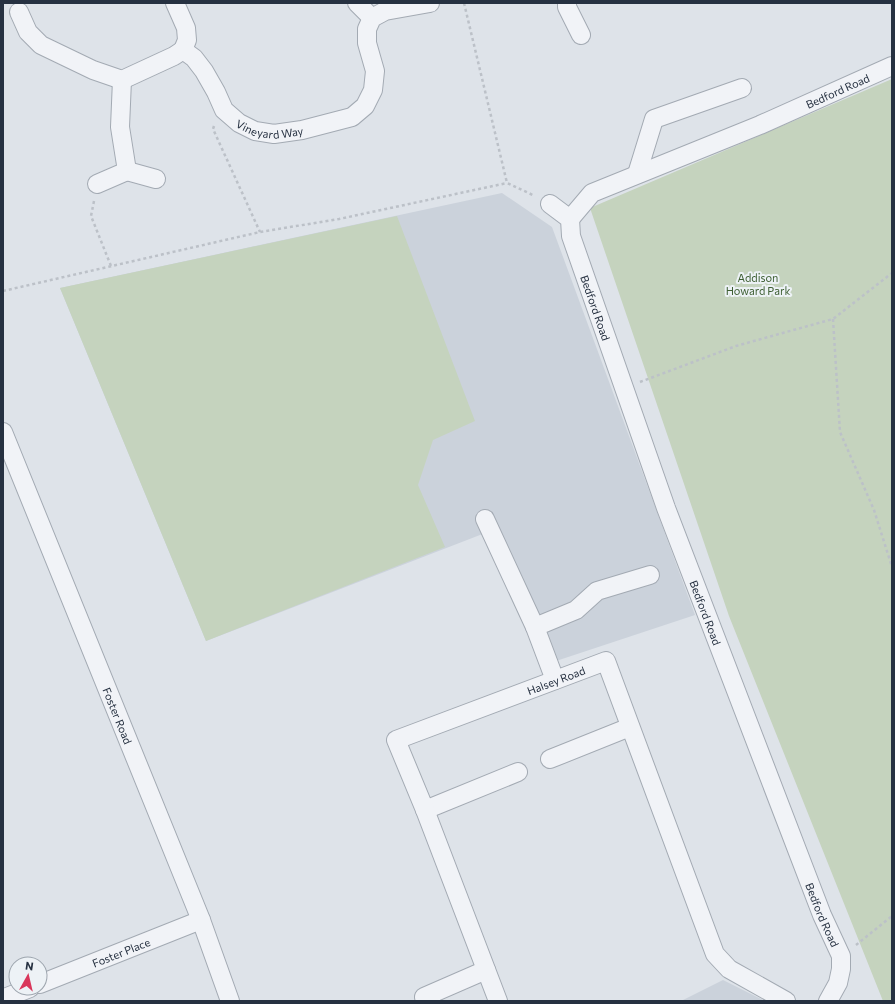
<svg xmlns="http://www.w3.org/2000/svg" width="895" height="1004" viewBox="0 0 895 1004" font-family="Commissioner,sans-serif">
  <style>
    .built { fill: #cbd2db }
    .green { fill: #c5d3be }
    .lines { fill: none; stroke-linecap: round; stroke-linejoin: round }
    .minor-casing { stroke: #a3aab3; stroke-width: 20 }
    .path { stroke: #bcc1c8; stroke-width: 2.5; stroke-dasharray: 3 3; stroke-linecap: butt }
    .minor { stroke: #f1f3f7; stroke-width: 18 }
    .labels { text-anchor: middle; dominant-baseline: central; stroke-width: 4; stroke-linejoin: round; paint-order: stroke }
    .street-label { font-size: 11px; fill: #263141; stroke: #edf2f6 }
    .park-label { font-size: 11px; fill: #3d5e32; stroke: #edf2f6 }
  </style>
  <rect width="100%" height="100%" fill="#dee3e9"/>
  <path class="built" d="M502 193 552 227 695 615 547 664 498 528 206 641 60 288Z
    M723 980 765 1001H681Z"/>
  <path class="green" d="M892 79V1001H883L729 616 590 208Z
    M397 216 475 421 433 440 418 485 445 547 206 641 60 288Z"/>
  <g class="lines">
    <defs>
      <g id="minor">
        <path d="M175 3 186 28 187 40 183 50"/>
        <path d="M357 3 372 18"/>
        <path d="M567 3V7L581 35"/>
        <path d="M19 12 28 32 41 45 93 70 122 80 174 56 183 50"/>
        <path id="s1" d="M183 50 194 58 204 71 216 92 224 110 239 123 255 131 274 134 302 130 352 117 365 106 373 90 375 71 367 43V29L372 18 385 11 430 3"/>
        <path d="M127 171 156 179"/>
        <path d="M637 174 654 119 742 88"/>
        <path d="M97 184 127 171 120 127 122 80"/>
        <path id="s2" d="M550 204 570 219 571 236 666 508 822 915 841 956V969L838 983 828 1001"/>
        <path id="s3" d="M570 219 592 193 760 125 892 66"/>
        <path id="s4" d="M3 432 201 920 230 1001"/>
        <path d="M485 519 535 627"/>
        <path d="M555 680 535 627 576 610 597 591 650 575"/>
        <path d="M550 759 630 727"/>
        <path d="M425 810 518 772"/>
        <path id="s5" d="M40 984 201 920"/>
        <path d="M7 997 30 988"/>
        <path d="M425 1001 424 997 486 970"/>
        <path id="s6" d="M498 1001 425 810 396 740 606 661 715 954 729 969 786 1001"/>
      </g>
    </defs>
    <use href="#minor" class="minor-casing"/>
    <path class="path" d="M464 3 507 183 535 196
      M214 126 213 129 260 232
      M94 201 91 216 111 266
      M3 291 260 232 339 219 507 183
      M833 319 840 432 874 510 892 567
      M640 382 736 346 833 319 892 273
      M856 945 892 916"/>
    <use href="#minor" class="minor"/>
  </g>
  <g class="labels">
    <g class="street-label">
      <text stroke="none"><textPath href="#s3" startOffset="300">Bedford Road</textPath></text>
      <text stroke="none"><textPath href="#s1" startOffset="126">Vineyard Way</textPath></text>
      <text stroke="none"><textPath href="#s2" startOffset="118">Bedford Road</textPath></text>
      <text stroke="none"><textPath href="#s2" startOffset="442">Bedford Road</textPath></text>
      <text stroke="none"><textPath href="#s6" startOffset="451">Halsey Road</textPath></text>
      <text stroke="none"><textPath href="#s4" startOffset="306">Foster Road</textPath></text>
      <text stroke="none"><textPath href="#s2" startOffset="766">Bedford Road</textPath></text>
      <text stroke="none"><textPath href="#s5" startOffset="87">Foster Place</textPath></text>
    </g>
    <g class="park-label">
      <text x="758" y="277">Addison<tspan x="758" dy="13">Howard Park</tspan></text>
    </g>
  </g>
  <rect width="895" height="1004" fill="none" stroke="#263141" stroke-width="8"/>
  <g transform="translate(28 976) rotate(8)"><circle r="19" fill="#edf2f6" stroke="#9da5ae"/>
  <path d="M0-3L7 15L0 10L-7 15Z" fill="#d9375b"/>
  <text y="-6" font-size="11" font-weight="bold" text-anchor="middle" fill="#263141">N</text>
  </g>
</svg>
